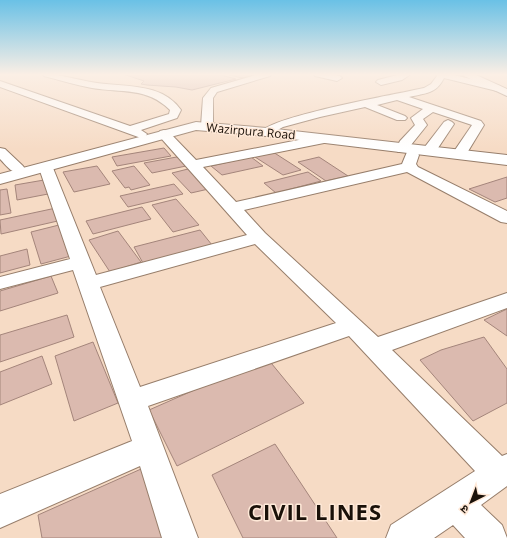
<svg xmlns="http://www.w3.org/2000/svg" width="507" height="538" viewBox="0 0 507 538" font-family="'Open Sans','Noto Sans Devanagari',sans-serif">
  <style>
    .building { fill: #dbbaaf; stroke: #a4857b }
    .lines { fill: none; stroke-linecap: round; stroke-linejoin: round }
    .minor-casing { stroke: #977e6b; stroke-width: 2 }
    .major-casing { stroke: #977e6b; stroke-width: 2 }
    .minor { fill: #fff; fill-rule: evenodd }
    .major { fill: #fff; fill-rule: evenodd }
    .labels { text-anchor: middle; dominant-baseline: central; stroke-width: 3; stroke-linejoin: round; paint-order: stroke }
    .far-street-label { font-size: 12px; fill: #1a1109; stroke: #ffe9d8 }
    .near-district-label { font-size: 22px; font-weight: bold; letter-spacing: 1px; fill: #1a1109; stroke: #ffe9d8 }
  </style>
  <rect width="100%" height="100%" fill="#f6dbc5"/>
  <path class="building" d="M123 74H217L236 79 192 90 176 87 147 85 141 84 144 81Z
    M226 74H259L242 78Z
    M164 148 171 156 117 166 112 157Z
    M273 152 301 170 283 175 255 157Z
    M182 156 191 165 152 173 144 163Z
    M251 157 263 166 222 175 211 166Z
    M319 157 348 176 326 181 298 162Z
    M97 166 110 184 74 192 63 172Z
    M134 166 150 185 131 190 129 187 125 188 112 171Z
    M192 168 213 188 191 193 172 173Z
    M308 172 321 181 276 193 264 183Z
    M507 177V198L495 202 469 189Z
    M44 180 48 194 17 200 15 185Z
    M174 184 183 194 128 207 120 196Z
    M7 189 11 213 0 215V190Z
    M176 199 199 225 173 232 152 205Z
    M142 207 151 219 93 234 86 221Z
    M56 208 62 220 1 234 0 220Z
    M59 225 71 256 41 264 31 232Z
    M200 230 212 245 143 263 134 247Z
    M118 231 141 262 110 272 89 240Z
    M27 249 30 265 0 273V256Z
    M51 276 58 293 0 311V291Z
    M507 309V336L484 320Z
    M67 315 74 337 0 362V335Z
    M484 337 507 369V403L473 421 420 360 441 350Z
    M93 342 118 403 74 421 55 356Z
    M42 356 52 384 0 405V372Z
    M267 358 304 403 177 466 149 410Z
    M275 444 337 538H243L212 475Z
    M150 465 179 538H42L38 515Z"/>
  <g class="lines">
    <defs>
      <path id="minor" d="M43 74C60 74 74 79 91 82 122 88 161 81 181 110L177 118 141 130 147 134 145 137 141 138 0 87V81L130 126 169 114 170 110C147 87 122 93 92 88 76 85 60 80 44 76Z
        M259 74H271L270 76 217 92 213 98V126L211 129H203L201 126 203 98 211 88Z
        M314 74H329L340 76 342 78 337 81 315 76Z
        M401 74H411L402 80 381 85 376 82 378 80Z
        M436 74H450L500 86 502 88 497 91 444 78C436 94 426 93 409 97L481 121 484 125 467 153H457L455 150 472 125 433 112 423 119 427 125 411 145 408 152H398L396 149 400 141 415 125 411 118 423 109 397 100 377 105 405 116 407 118 405 120H397L365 107 320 117 283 127 267 136 263 135 261 132C272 116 398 94 424 88L431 84 437 76Z
        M448 120 452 122 454 124 434 154H424L422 151 424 148 444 122Z
        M164 130 168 131 196 160 324 135 328 136 330 139 328 142 324 143 203 167 236 202 402 164 407 152H417L419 155 416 164 418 167 507 211V223L501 222 407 172 244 210 265 233 378 337 507 293V308L392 350 502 456 507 454V486L481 505 502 525 507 538H465L453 525 434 538H386L391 525 475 471 349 336 148 406 198 538H162L140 466 0 528V494L132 441 73 270 0 289V277L70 259 39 168 41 165 46 164 51 165 53 168 96 275 247 235 160 137 158 134 160 131ZM255 244 336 323 140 387 100 287Z
        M0 148 5 149 23 166 25 169 23 172C12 175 7 166 0 159Z"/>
      <path id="major" d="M462 74H474L507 89V96L464 76Z
        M196 122 267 128 507 155V165L267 136 196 130 0 184V174Z"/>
    </defs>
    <use href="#minor" class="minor-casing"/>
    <use href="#major" class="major-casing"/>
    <use href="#minor" class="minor"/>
    <use href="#major" class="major"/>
  </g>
  <linearGradient id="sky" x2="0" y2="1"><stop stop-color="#6ac1e6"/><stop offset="0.5" stop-color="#fbefe5"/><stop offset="1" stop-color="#fbefe5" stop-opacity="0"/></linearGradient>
  <rect width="507" height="149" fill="url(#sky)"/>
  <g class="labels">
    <g class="far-street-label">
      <text transform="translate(251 131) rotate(5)">Wazirpura Road</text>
    </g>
    <g class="near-district-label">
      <text x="315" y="511">CIVIL LINES</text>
    </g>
  </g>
  <g transform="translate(471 502) rotate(222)" stroke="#ffe9d8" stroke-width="3" paint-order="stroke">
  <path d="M0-3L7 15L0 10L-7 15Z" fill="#1a1109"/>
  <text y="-6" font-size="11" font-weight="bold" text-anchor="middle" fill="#1a1109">उ</text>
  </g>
</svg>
